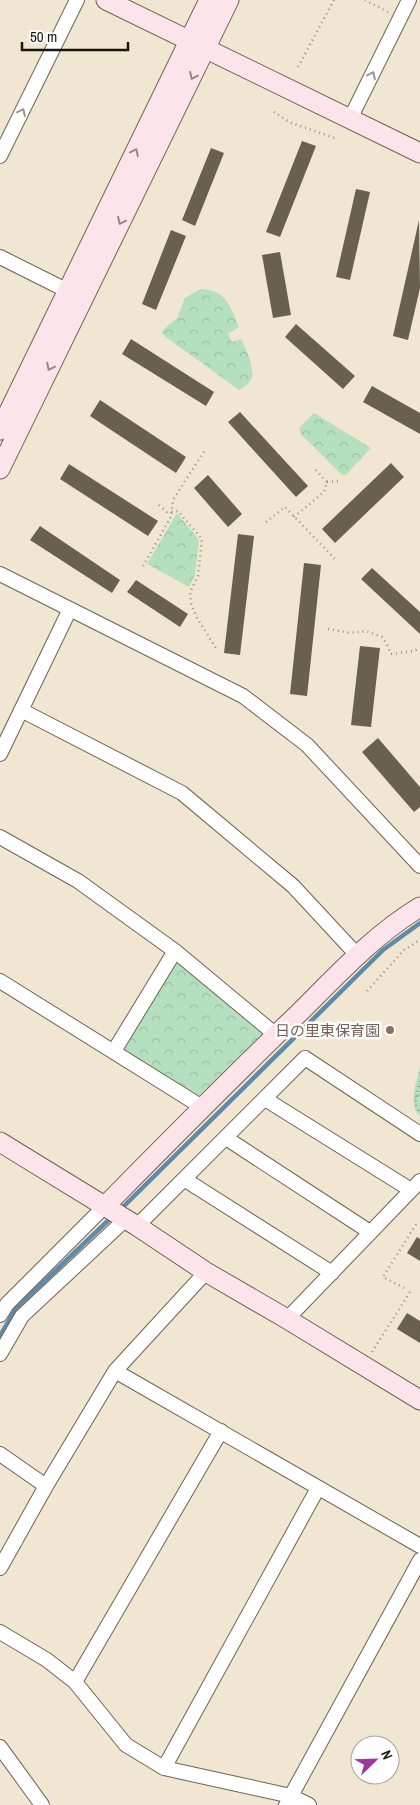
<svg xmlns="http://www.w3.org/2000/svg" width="420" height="1805" viewBox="0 0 420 1805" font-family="'Archivo Narrow','Noto Sans JP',sans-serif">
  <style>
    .park { fill: url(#park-crowns) }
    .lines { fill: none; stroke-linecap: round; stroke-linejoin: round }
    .stream { stroke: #608aa9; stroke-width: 4.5 }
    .building { fill: #69604e }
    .street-casing { stroke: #6d6452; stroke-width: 16 }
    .secondary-casing { stroke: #6d6452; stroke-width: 21 }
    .path { stroke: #9a9283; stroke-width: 2.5; stroke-dasharray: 1 4; stroke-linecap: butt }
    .street { stroke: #fff; stroke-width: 14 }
    .secondary { stroke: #fde4ea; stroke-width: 19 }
    .oneway { stroke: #989693 }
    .oneway2 { stroke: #968787 }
    .education-dot { fill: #8d6e63; stroke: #fff; stroke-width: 2 }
    .labels { text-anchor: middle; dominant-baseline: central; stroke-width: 5; stroke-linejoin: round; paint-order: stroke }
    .education-label { font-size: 15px; fill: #785e54; stroke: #fff; text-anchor: end }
  </style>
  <defs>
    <pattern id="park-crowns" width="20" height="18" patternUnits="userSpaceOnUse" patternTransform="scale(1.25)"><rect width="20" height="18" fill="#b5e0c0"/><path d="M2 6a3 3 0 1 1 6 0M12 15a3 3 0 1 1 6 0" fill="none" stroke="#9bbfa4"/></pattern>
  </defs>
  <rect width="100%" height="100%" fill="#f0e6d2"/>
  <path class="park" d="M200 289C226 290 230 305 239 327L228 334 232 342 241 339 250 359 253 376 247 385 239 390 162 334 163 330 177 318 185 298Z
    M314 413 371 448 346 475H342L301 434 299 428Z
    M177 513 199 540 195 575 189 587 147 564Z
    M179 962 262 1029 263 1037 206 1093 200 1096 125 1051 122 1045 171 965Z
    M420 1066V1116C407 1106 417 1080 420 1066Z"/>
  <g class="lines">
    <path class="stream" d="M121 1209 383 950 420 923
      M0 1336 16 1308 113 1216"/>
  </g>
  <path class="building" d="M302 141 316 146 280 237 266 232Z
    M211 148 224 153 195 226 182 220Z
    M356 189 370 192 350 280 336 277Z
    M419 220 420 288 408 340 393 336Z
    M171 230 186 236 156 310 142 304Z
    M280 252 291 315 273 318 262 255Z
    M296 324 355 376 343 389 285 337Z
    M131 339 214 392 206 406 122 354Z
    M372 386 420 413V434L363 402Z
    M100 400 186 457 176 473 90 416Z
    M240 412 308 486 296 497 228 422Z
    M391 463 404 477 335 543 322 529Z
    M69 464 158 521 148 536 60 479Z
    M208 475 242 514 228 527 194 488Z
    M40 526 120 580 112 593 30 540Z
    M238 534 254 536 240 655 224 653Z
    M304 563 321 565 307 696 290 694Z
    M372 568 420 612V634L361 579Z
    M136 580 188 614 180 627 127 592Z
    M360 646 380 648 371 727 351 725Z
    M378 738 420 787V807L414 812 362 752Z
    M417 1237 420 1239V1261L407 1253Z
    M407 1313 420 1321V1343L397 1329Z"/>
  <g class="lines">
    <defs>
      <path id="street" d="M350 119 409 0
        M0 156 77 0
        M0 257 68 291
        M0 574 243 696 307 745 420 866
        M21 710 182 793 293 886 358 956
        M0 754 70 609
        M0 837 78 881 175 951 276 1035
        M0 981 202 1107
        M114 1051 175 951
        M265 1099 411 1190
        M226 1138 370 1232
        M184 1179 332 1273
        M137 1226 305 1058 420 1134
        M0 1315 7 1304 105 1206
        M287 1319 420 1181
        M0 1354 22 1316 126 1219
        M115 1371 420 1546
        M0 1454 46 1486
        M0 1568 46 1486 115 1371 206 1272
        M0 1632 47 1660 75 1682 126 1745 164 1768 291 1796 309 1805
        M75 1682 221 1431
        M0 1747 42 1805
        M164 1768 318 1488
        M286 1805 420 1560"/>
      <path id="secondary" d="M106 0 420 153
        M0 430 209 0
        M0 469 229 0
        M0 1142 137 1226 206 1272 287 1319 420 1400
        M105 1206C170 1140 234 1075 301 1011 338 974 375 934 420 907"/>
    </defs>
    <use href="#street" class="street-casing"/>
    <use href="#secondary" class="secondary-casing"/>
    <path class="path" d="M365 0 388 12
      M298 67 334 0
      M274 112 289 122 335 138
      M327 482 341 481
      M159 505 167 512 178 511 202 539 198 576 190 592 191 603 197 618 217 650
      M294 517 324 492 327 482 314 468
      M266 522 285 507 335 559
      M143 566 171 517 173 500 205 450
      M328 629 350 633 366 631 382 637 387 644 391 654 414 651 420 648
      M367 991 404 950 420 940
      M420 1081 415 1103 420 1114
      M404 1288 383 1277 418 1221
      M372 1352 410 1292"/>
    <use href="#street" class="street"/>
    <use href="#secondary" class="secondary"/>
  </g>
  <defs><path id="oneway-chevron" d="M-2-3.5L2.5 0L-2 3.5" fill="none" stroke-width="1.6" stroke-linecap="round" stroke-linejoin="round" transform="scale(1.25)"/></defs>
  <g class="oneway">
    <use href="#oneway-chevron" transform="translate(372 75) rotate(-64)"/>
    <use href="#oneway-chevron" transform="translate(22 112) rotate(-64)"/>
  </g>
  <g class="oneway2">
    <use href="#oneway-chevron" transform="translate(193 76) rotate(116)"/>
    <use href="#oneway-chevron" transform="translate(135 152) rotate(-64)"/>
    <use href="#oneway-chevron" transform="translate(121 221) rotate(116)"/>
    <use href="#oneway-chevron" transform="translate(50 367) rotate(116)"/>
  </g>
  <circle class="education-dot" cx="390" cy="1030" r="5"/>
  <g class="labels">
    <g class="education-label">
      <text x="380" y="1030">日の里東保育園</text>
    </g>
  </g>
  <g transform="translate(375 1760) rotate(67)"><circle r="24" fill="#ffffff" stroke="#a3a29f"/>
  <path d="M0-4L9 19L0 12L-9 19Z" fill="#9c389d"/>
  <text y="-8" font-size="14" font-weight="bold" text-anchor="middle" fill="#19160e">N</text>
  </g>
  <path d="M22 42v8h106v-8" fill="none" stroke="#19160e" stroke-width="2.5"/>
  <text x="30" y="42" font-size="15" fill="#19160e" stroke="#ffffff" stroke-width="4" paint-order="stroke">50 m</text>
</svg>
